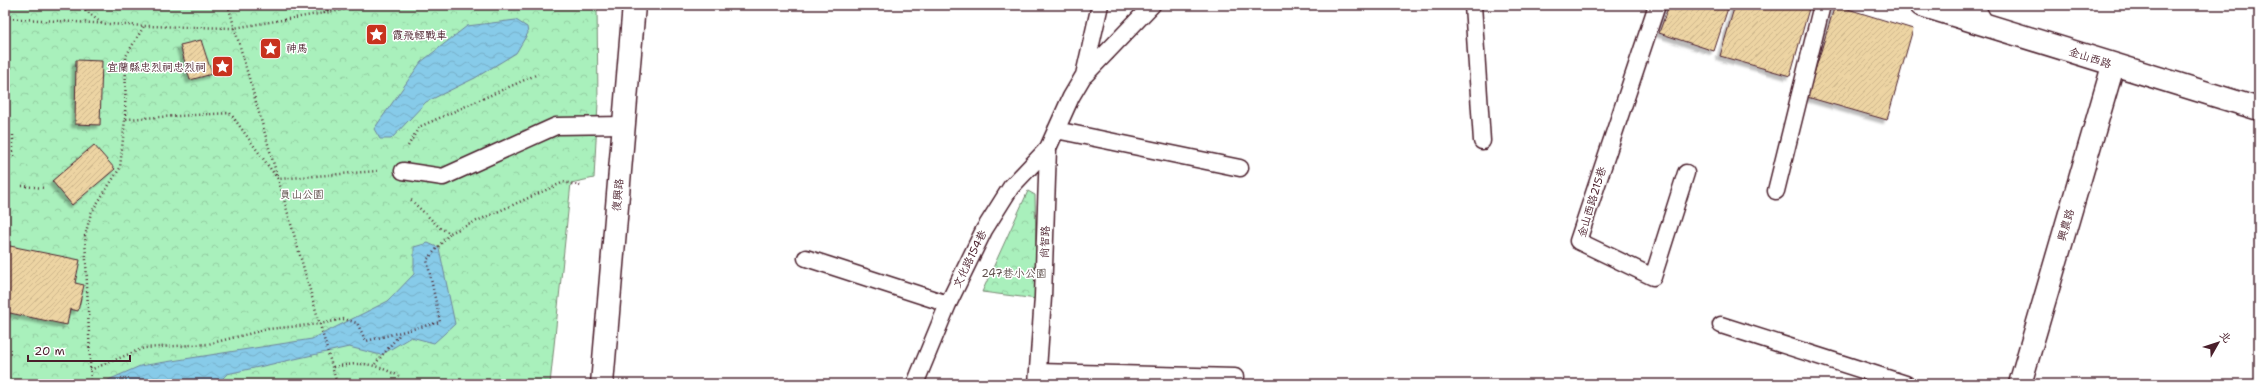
<svg xmlns="http://www.w3.org/2000/svg" width="2264" height="389" viewBox="0 0 2264 389" font-family="'Shantell Sans','LXGW WenKai TC',sans-serif">
  <style>
    .park { fill: url(#park-crowns); stroke: #7a8874 }
    .water { fill: url(#water-waves); stroke: #6f869d }
    .building { fill: url(#building-hatch); stroke: #4a1f2b; filter: url(#shadow) }
    .lines { fill: none; stroke-linecap: round; stroke-linejoin: round }
    .service-casing { stroke: #4a1f2b; stroke-width: 19 }
    .minor-casing { stroke: #4a1f2b; stroke-width: 25 }
    .path { stroke: #4a1f2b; stroke-width: 2.5; stroke-dasharray: 1 3; stroke-linecap: butt }
    .service { stroke: #fff; stroke-width: 16 }
    .minor { stroke: #fff; stroke-width: 22 }
    .labels { text-anchor: middle; dominant-baseline: central; stroke-width: 3; stroke-linejoin: round; paint-order: stroke }
    .poi-label { font-size: 11px; fill: #4a1f2b; stroke: #fff; text-anchor: start }
    .street-label { font-size: 11px; fill: #4a1f2b; stroke: #fff }
    .park-label { font-size: 11px; fill: #62534f; stroke: #fff }
  </style>
  <defs>
    <pattern id="park-crowns" width="20" height="18" patternUnits="userSpaceOnUse"><rect width="20" height="18" fill="#a9f0bc"/><path d="M2 6a3 3 0 1 1 6 0M12 15a3 3 0 1 1 6 0" fill="none" stroke="#93cda2"/></pattern>
    <pattern id="water-waves" width="16" height="10" patternUnits="userSpaceOnUse"><rect width="16" height="10" fill="#87cbe9"/><path d="M0 5q4-4 8 0t8 0" fill="none" stroke="#76aec8"/></pattern>
    <pattern id="building-hatch" width="6" height="6" patternUnits="userSpaceOnUse"><rect width="6" height="6" fill="#edd4a3"/><path d="M-1 1l2-2M0 6l6-6M5 7l2-2" fill="none" stroke="#cdb68c"/></pattern>
    <filter id="shadow"><feDropShadow dx="-3.5" dy="3.5" stdDeviation="1" flood-color="#0004"/></filter>
  </defs>
  <rect width="100%" height="100%" fill="#fff"/>
  <filter id="ink" filterUnits="userSpaceOnUse"><feTurbulence type="fractalNoise" baseFrequency=".025" numOctaves="2"/><feDisplacementMap in="SourceGraphic" scale="8" xChannelSelector="R" yChannelSelector="G"/><feConvolveMatrix kernelMatrix="1 2 1 2 8 2 1 2 1" color-interpolation-filters="sRGB"/></filter>
  <g filter="url(#ink)">
    <path class="park" d="M5 5H597L598 103 594 178 571 183 550 384H5Z
      M1028 191 1035 195 1037 299 982 292Z"/>
    <path class="water" d="M516 20 527 27 528 33 516 53 475 78 426 102 391 139H380L374 129 421 62 467 26Z
      M428 243 439 248 455 324 434 343 411 337 381 355 349 347 227 374 217 384H64L106 381 140 366 312 339 388 301 414 274V247Z"/>
    <path class="building" d="M1669 5H1729L1714 51 1659 33Z
      M1735 5H1810L1790 76 1720 56Z
      M1835 5 1913 29 1887 120 1807 97Z
      M201 40 212 74 190 80 180 45Z
      M76 60 102 61 100 125 75 124Z
      M94 145 115 169 72 205 52 181Z
      M5 245 80 260 75 283 84 285 78 311 70 309 67 325 5 312Z"/>
    <g class="lines">
      <defs>
        <path id="service" d="M1473 5 1482 141
          M1657 5 1578 241 1653 277 1686 173
          M1975 5 1985 23
          M1085 75 1152 5
          M1056 130 1240 168
          M403 171 443 177 556 126 624 125
          M1776 191 1822 5
          M806 258 948 304
          M1721 325 1906 384
          M1038 372 1235 377
          M915 384 948 304 984 230 1011 187 1048 148 1071 97 1084 75 1100 5
          M1037 384 1043 297 1048 148"/>
        <path id="minor" d="M1921 5 2259 109
          M602 384 634 5
          M2020 384 2113 66"/>
      </defs>
      <use href="#service" class="service-casing"/>
      <use href="#minor" class="minor-casing"/>
      <path class="path" d="M79 5 101 23
        M228 5 337 384
        M324 13 333 5
        M5 18 145 26 234 28 372 5
        M125 119 126 56 144 26
        M408 146 419 127 538 74
        M13 156V132
        M22 186 45 188
        M411 200 440 228 450 233 564 182 581 186
        M375 364 400 334
        M333 367C364 362 370 362 399 376
        M90 370 144 348 208 344 268 329 320 324 344 319 357 323 366 341 440 322 427 260 450 233
        M91 384 85 236 91 213 120 168 125 119 230 113 278 179 377 171"/>
      <use href="#service" class="service"/>
      <use href="#minor" class="minor"/>
    </g>
  </g>
  <defs>
    <symbol id="sight-square" viewBox="-11 -11 22 22"><rect x="-9" y="-9" width="18" height="18" rx="4" fill="#c8321e" stroke="#fff"/><path d="M0-6L1.8-2.2L6-1.7L2.9 1.2L3.7 5.4L0 3.3L-3.7 5.4L-2.9 1.2L-6-1.7L-1.8-2.2Z" fill="#fff"/></symbol>
  </defs>
  <g fill-rule="evenodd">
    <use href="#sight-square" x="364" y="22" width="25" height="25"/>
    <use href="#sight-square" x="258" y="36" width="25" height="25"/>
    <use href="#sight-square" x="210" y="54" width="25" height="25"/>
  </g>
  <g class="labels">
    <g class="poi-label">
      <text x="392" y="35">霞飛輕戰車</text>
      <text x="286" y="48">神馬</text>
      <text x="206" y="67" text-anchor="end">宜蘭縣忠烈祠忠烈祠</text>
    </g>
    <g class="street-label">
      <text transform="translate(2090 58) rotate(18)">金山西路</text>
      <text transform="translate(618 195) rotate(-85)">復興路</text>
      <text transform="translate(1592 202) rotate(-73)">金山西路215巷</text>
      <text transform="translate(2066 225) rotate(-74)">興農路</text>
      <text transform="translate(1045 242) rotate(-88)">尚智路</text>
      <text transform="translate(970 259) rotate(-64)">文化路154巷</text>
    </g>
    <g class="park-label">
      <text x="302" y="194">員山公園</text>
      <text x="1014" y="273">247巷小公園</text>
    </g>
  </g>
  <rect width="2264" height="389" fill="none" stroke="#fff" stroke-width="20"/>
  <rect x="10" y="10" width="2244" height="369" fill="none" stroke="#4a1f2b" stroke-width="1.5" filter="url(#ink)"/>
  <g transform="translate(2218 343) rotate(51)" stroke="#ffffff" stroke-width="3" paint-order="stroke">
  <path d="M0-3L7 15L0 10L-7 15Z" fill="#4a1f2b"/>
  <text y="-6" font-size="11" font-weight="bold" text-anchor="middle" fill="#4a1f2b">北</text>
  </g>
  <path d="M28 355v6h102v-6" fill="none" stroke="#4a1f2b" stroke-width="2"/>
  <text x="34" y="355" font-size="12" fill="#4a1f2b" stroke="#ffffff" stroke-width="3" paint-order="stroke">20 m</text>
</svg>
